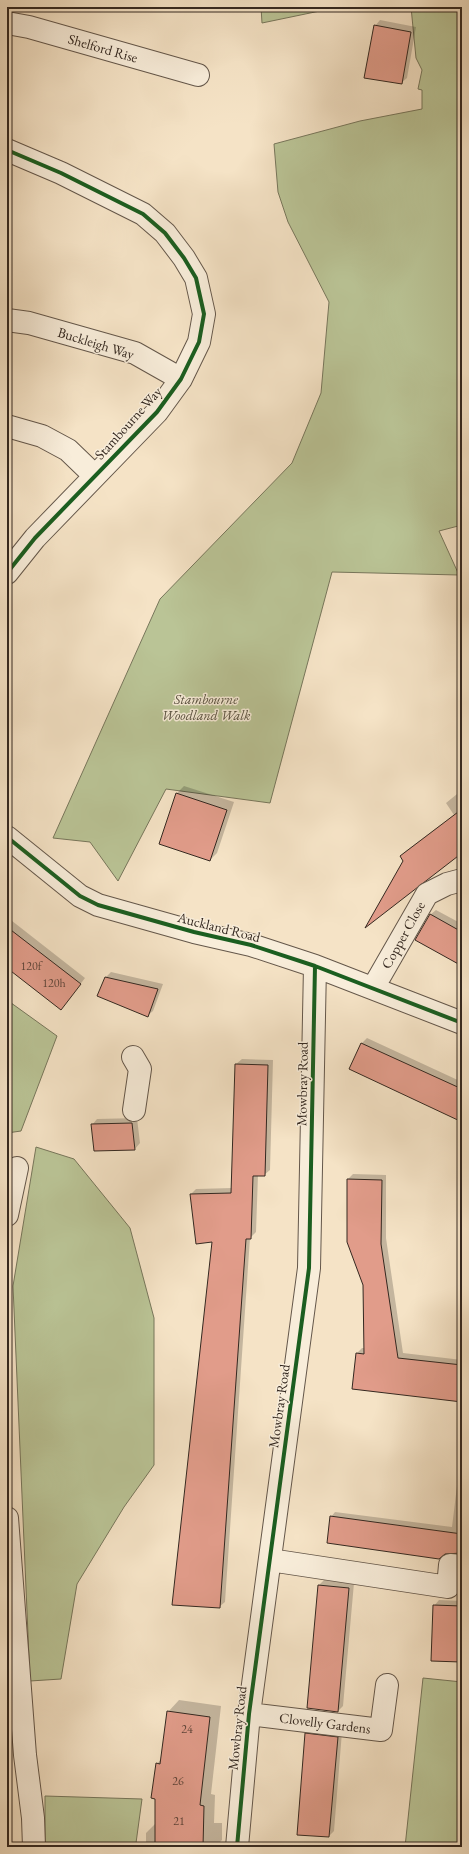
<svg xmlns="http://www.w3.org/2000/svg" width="469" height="1854" viewBox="0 0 469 1854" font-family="'EB Garamond',serif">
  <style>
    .green { fill: #bac496; stroke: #77765b }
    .shadow { fill: #0003 }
    .building { fill: #e19c8a; stroke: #342820 }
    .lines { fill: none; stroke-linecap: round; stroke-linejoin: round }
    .minor-casing { stroke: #64574a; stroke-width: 24 }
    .minor { stroke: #f8edda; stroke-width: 22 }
    .cycleway-casing { stroke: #f8edda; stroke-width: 6 }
    .cycleway { stroke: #1b5e20; stroke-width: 4 }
    .labels { text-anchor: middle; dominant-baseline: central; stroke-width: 3; stroke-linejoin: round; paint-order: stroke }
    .number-label { font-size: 12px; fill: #5f453a }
    .street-label { font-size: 14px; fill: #342820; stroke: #f8edda }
    .park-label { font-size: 14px; font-style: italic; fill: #564f3e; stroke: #f8edda }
  </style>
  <rect width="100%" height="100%" fill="#f5e3c6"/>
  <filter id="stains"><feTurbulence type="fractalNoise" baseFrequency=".005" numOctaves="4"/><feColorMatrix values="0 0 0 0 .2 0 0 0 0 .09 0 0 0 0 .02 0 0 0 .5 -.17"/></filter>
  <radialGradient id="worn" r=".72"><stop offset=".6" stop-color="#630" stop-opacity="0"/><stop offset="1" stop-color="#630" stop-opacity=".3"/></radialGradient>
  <path class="green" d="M261 7H339L262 23Z
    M411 7H462V525L439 531 459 575 332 572 270 803 166 789 118 881 90 842 53 838 160 599 292 463 321 393 329 302 288 222 278 192 274 144 360 121 422 109V90L418 89 422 70 416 58Z
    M7 1000 57 1036 21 1131 7 1133Z
    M36 1147 74 1159 130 1228 154 1318V1465L124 1507 77 1584 61 1679 30 1681 13 1286Z
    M423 1678 462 1682V1847H405Z
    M45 1796 142 1799 136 1843 76 1847H45Z"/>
  <path class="shadow" d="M380 20 416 27 407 78 401 83 375 26Z
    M184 786 234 802 217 853 210 860 160 844 177 793Z
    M462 790V852L404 860 401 856 406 851 454 815 446 803Z
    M436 910 462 924V965L430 915Z
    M7 917 85 978 66 1003 7 967Z
    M111 972 163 984 153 1011 147 1016 106 977Z
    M367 1038 462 1082V1120L350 1069 362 1043Z
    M242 1059 273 1060 270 1170 264 1175H258L256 1232 250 1238 225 1602 219 1607 213 1241 191 1194 196 1189 232 1188 236 1064Z
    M137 1118 140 1143 135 1149 92 1125 97 1119Z
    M353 1174 386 1175V1238L403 1353 462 1360V1397L357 1353 362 1348H365L364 1285 348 1179Z
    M462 1445V1553L331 1517 335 1512 452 1527Z
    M324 1580 354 1583 343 1706 338 1711 309 1708 319 1585Z
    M462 1582V1595L459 1594 461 1589Z
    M439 1600 462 1601 461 1661 434 1606Z
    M179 1700 221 1706 211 1794 215 1795 214 1823H222V1840L215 1847H146V1833L156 1823 157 1764 161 1759 168 1712Z
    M312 1729 342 1732 334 1831 329 1836 306 1734Z"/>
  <path class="building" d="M374 25 411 32 402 84 364 78Z
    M176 793 227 810 210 861 159 844Z
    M462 809V853L365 928 403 861 400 856Z
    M430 914 462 932V966L415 940Z
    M7 927 81 984 61 1010 7 968Z
    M105 977 158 989 148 1017 97 996Z
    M361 1043 462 1089V1122L349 1069Z
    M235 1064 268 1065 265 1176H253L251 1239H246L220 1608 172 1605 212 1242 196 1244 190 1194 231 1193Z
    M132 1123 135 1150 94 1151 91 1124Z
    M347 1179 382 1180 381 1244 398 1358 462 1365V1402L352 1389 356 1353 364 1354 363 1285 347 1242Z
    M330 1516 462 1534V1553L445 1554 439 1559 327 1543Z
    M318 1585 349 1588 338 1712 307 1708Z
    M433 1605 462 1606 461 1662 431 1661Z
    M167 1711 210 1717 200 1805 204 1806 203 1847H155V1799L151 1798 156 1763 160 1764Z
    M305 1733 338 1737 329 1837 297 1835Z"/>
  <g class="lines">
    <defs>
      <path id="minor" d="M7 23 29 27 198 75
        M7 150 61 173 143 214 165 233 184 258 196 278 204 314 199 342 181 379 157 412 35 538 7 573
        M7 320 29 323 135 353 181 379
        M7 426 42 436 68 450 95 476
        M7 837 80 896 98 905 194 932 251 945 315 966 462 1023
        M373 988 427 894 447 884 462 880
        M133 1057 140 1069 134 1110
        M7 1215 17 1168
        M7 1518 25 1755 33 1818 34 1847
        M270 1560 448 1587 450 1565 462 1566
        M249 1714 381 1730 387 1685
        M237 1847 249 1714 309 1268 315 966"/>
    </defs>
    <use href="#minor" class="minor-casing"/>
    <use href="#minor" class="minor"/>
    <defs>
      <path id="cycleway" d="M7 150 61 173 143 214 165 233 184 258 196 278 204 314 199 342 181 379 157 412 35 538 7 573
        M7 837 80 896 98 905 194 932 251 945 315 966 462 1023
        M237 1847 249 1714 309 1268 315 966"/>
    </defs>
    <use href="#cycleway" class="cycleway-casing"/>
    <use href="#cycleway" class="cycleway"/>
  </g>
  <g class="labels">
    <g class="number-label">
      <text x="31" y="966">120f</text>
      <text x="54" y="983">120h</text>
      <text x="187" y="1729">24</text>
      <text x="178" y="1781">26</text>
      <text x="179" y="1821">21</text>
    </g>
    <g class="street-label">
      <text transform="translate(103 48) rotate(16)">Shelford Rise</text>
      <text transform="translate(96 343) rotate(17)">Buckleigh Way</text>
      <text transform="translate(128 423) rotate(-48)">Stambourne Way</text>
      <text transform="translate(219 927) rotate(14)">Auckland Road</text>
      <text transform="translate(403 935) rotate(-61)">Copper Close</text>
      <text transform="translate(302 1084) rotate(-89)">Mowbray Road</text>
      <text transform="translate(279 1406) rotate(-82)">Mowbray Road</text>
      <text transform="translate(325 1723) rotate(7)">Clovelly Gardens</text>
      <text transform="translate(237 1728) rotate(-84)">Mowbray Road</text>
    </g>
    <g class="park-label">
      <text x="206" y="699">Stambourne<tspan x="206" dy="16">Woodland Walk</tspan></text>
    </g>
  </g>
  <rect width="469" height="1854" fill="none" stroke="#f5e3c6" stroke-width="24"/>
  <rect x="8" y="8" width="453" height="1838" fill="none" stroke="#342820" stroke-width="2"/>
  <rect x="12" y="12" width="445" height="1830" fill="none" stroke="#342820"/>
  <rect width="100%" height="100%" filter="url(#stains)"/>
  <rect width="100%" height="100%" fill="url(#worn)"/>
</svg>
